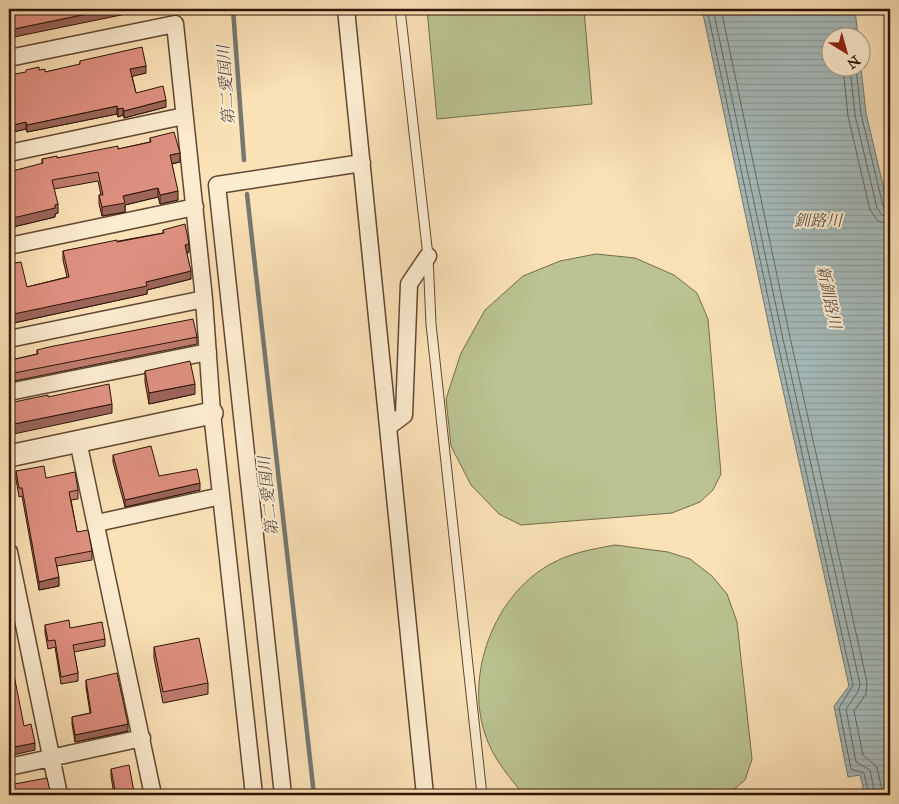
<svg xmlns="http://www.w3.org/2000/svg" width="899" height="804" viewBox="0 0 899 804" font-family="'IM FELL Great Primer','Noto Serif JP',serif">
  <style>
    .green { fill: #bac391; stroke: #746c4c }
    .water { fill: url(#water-rules); stroke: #757872 }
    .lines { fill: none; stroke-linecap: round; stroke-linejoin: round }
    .shore { stroke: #6a6760; stroke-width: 1 }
    .stream { stroke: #757872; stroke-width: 4.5 }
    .service-casing { stroke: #624733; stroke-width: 11 }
    .minor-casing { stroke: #624733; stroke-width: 19 }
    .tertiary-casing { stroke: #624733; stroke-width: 24 }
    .service { stroke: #fcecd0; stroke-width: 9 }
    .minor { stroke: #fcecd0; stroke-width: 16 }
    .tertiary { stroke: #fcecd0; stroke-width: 21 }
    .wall { fill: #bf7c6e; stroke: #2f1407 }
    .shaded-wall { fill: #9b655a; stroke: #2f1407 }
    .building { fill: #de9080; stroke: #2f1407 }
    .labels { text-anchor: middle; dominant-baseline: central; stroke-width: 4; stroke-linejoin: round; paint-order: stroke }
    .water-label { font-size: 16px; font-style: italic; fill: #584e46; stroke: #fcecd0 }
  </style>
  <defs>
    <pattern id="water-rules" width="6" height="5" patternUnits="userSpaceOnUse" patternTransform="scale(1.25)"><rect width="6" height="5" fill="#a4baba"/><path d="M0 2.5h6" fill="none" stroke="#8e9f9e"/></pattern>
  </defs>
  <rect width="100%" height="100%" fill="#fae1b6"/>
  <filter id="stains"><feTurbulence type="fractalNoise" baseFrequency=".004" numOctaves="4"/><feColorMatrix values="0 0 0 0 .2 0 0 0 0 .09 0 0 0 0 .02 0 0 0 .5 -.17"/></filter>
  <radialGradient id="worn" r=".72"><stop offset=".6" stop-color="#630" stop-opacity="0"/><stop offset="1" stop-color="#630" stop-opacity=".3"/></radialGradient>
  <path class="green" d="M427 9H584L592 104 437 119Z
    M596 254 635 258 674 275 697 293 708 319 721 474 713 490 700 502 672 513 521 525 499 514 471 485 451 446 446 399 461 353 485 310 523 276 560 261Z
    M615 545 668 552 690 559 712 576 727 594 737 622 752 759 745 780 729 794 524 795C509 777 492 757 485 734 465 674 494 596 549 565 569 553 593 549 615 545Z"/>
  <path class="water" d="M702 9H855L858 37 832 38V68H861L866 113 890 215V795H865L860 775 848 777 834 706 849 686 772 341Z"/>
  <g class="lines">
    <path class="shore" d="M707 9 777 340 853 685 839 708 851 769 864 773 869 795
      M713 9 783 339 860 684 858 692 846 709 856 762 870 770 875 795
      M721 9 790 337 867 682 866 694 854 711 863 755 877 767 883 795
      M843 68 848 116 870 210 878 221 890 225
      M850 68 855 115 877 208 882 215 890 217
      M856 68 861 114 883 206 885 210 890 211"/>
    <path class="stream" d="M233 9 244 160
      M247 194 314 795"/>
    <defs>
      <path id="service" d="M400 9 428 256 431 324 482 795"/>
      <path id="minor" d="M346 9 425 795
        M9 58 175 24 204 299 212 413 254 795
        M9 153 184 116
        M9 246 195 207
        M9 339 204 299
        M9 392 208 352
        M388 427 404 415 409 284 428 256
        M78 441 153 795
        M97 523 221 496
        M9 552 59 795
        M9 767 142 738
        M283 795 217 185 362 163"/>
      <path id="tertiary" d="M9 456 212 413"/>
    </defs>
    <use href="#service" class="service-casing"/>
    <use href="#minor" class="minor-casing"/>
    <use href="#tertiary" class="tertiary-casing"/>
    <use href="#service" class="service"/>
    <use href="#minor" class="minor"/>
    <use href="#tertiary" class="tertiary"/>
  </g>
  <path class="wall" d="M80 61 146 73 132 76 136 93 166 107 124 118 123 115 118 117 117 114 27 132 26 129 9 133 39 70 45 72 80 65Z
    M150 138 180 162 172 164 178 200 160 204 158 197 125 205V212L102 216 99 204V195H101L98 181 54 189 58 213 55 214V217L9 228V172L42 164V159L57 158 118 149 150 142Z
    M163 230 189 252 187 253 191 279 147 290V294L9 324V264L27 287 67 277 63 260V251L163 233Z
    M197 337V344L9 382V349L11 360 37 354V350Z
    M145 371 195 394 149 404 145 382Z
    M113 455 159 476 200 490 125 507 113 462Z
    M16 471 46 478 78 490V499L71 500 77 532 92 551V560L57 566 59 586 39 590 22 496 19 497 16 479Z
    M45 625 70 628 105 639V646L74 652 78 673V681L61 684 55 647 48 649 45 632Z
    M154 647 208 683V694L163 703 154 658Z
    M86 680 128 731 75 742 72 724V717L90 713 86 687Z
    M111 769 134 792 139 795H114L111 776Z"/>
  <path class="shaded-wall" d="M111 9H131V13L9 38V30Z
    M146 66V73L130 77V69Z
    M166 100V107L124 118V111Z
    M117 106V114L27 132V125Z
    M123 108V115L118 117V109Z
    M26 122V129L9 133V126Z
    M180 153V162L170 164V155Z
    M158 188V197L125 205V212L102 216V207L123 196Z
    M178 191V200L160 204V195Z
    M58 204V213L55 214V217L9 228V219Z
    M189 244V252L185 253V245Z
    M191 271V279L147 290V294L9 324V315Z
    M195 384V394L149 404V393Z
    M112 404V413L9 435V425Z
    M200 483V490L125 507V500Z
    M59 577V586L39 590V582Z
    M128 724V731L75 742V735Z
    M35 743V750L9 756V748Z"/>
  <path class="building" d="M9 9H111L9 30Z
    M142 47 146 66 130 69 136 93 163 86 166 100 124 111 123 108 118 109 117 106 27 125 26 122 9 126V75L26 72V70L39 67V70L45 69V72L80 64V61Z
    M174 132 180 153 170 155 178 191 160 195 158 188 123 196 125 203 102 207 99 195H103L98 172 52 180 58 204 55 205V208L9 219V172L43 163 42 159 57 156V158L118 146V149L151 142 150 138Z
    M185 224 189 244 185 245 191 271 146 282 147 286 9 315V264L21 262 27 287 69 277 63 251 117 240V242L164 233 163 230Z
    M193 319 197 337 9 374V349L11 360 38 354 37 350 49 347Z
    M190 361 195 384 149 393 145 371Z
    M109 384 112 404 9 425V403L48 395V397Z
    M151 446 159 476 197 469 200 483 125 500 113 455Z
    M44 466 46 478 75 472 78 490 69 492 77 532 88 530 92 551 55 558 59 577 39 582 22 488H19L16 471Z
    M69 620 70 628 102 622 105 639 73 645 78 673 61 677 55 640 48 641 45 625Z
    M199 638 208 683 163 692 154 647Z
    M9 646 15 680 24 726 31 724 35 743 9 748Z
    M117 673 128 724 75 735 72 717 91 713 86 680Z
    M129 765 134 792 138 791 139 795H116L111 769Z
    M47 778 51 795H9V785Z"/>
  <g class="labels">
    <g class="water-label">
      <text transform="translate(226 85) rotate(-94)">第二愛国川</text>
      <text x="818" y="220">釧路川</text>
      <text transform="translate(829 297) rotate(78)">新釧路川</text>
      <text transform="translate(268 496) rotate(-96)">第二愛国川</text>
    </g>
  </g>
  <rect width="899" height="804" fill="none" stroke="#fae1b6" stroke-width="30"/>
  <rect x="10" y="10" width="879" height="784" fill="none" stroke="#2f1407" stroke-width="2.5"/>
  <rect x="15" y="15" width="869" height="774" fill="none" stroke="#2f1407"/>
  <g transform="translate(846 52) rotate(143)"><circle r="24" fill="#fcecd0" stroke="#aa9680"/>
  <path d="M0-4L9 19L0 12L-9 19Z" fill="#8f2418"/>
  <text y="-8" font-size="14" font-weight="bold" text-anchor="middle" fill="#2f1407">N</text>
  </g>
  <rect width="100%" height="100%" filter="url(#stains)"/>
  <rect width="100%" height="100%" fill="url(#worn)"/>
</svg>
